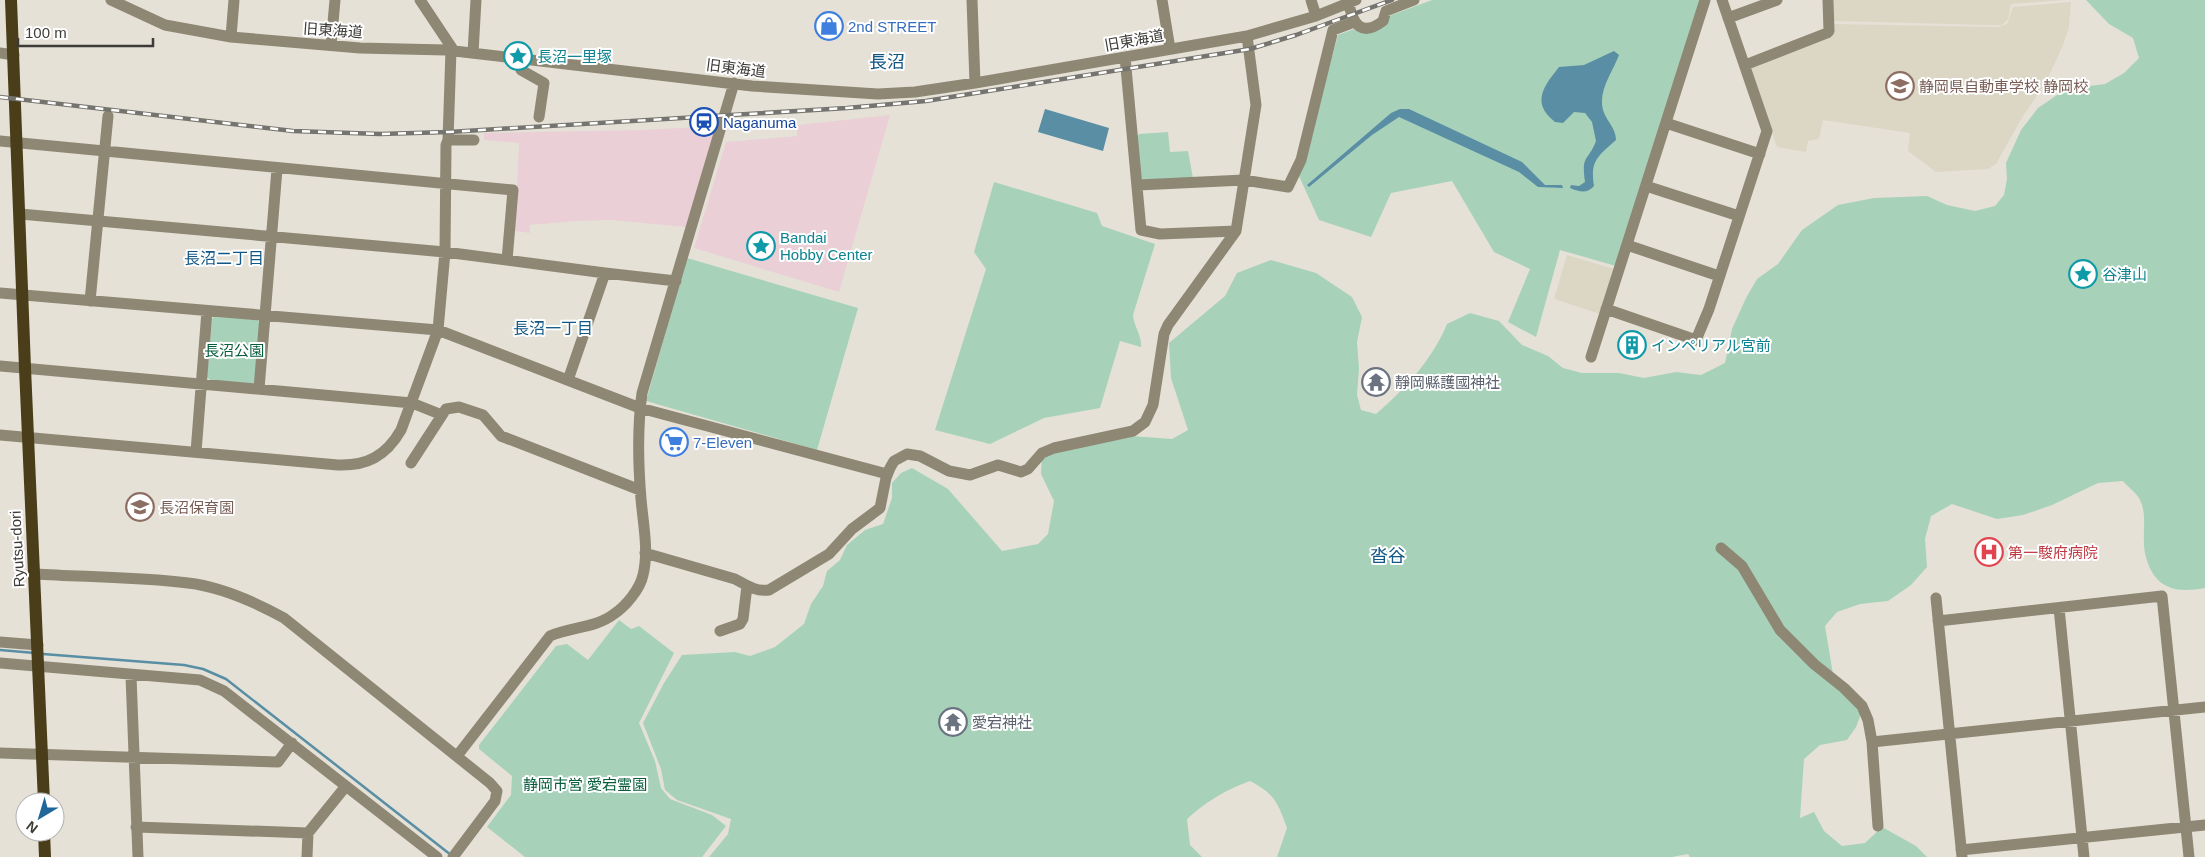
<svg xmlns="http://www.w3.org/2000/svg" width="2205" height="857" viewBox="0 0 2205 857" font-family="Helvetica,'Noto Sans JP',sans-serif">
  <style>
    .built { fill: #dcd6c5 }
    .industrial { fill: #ead0d6 }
    .green { fill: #a7d2b9 }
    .water { fill: #598ea4 }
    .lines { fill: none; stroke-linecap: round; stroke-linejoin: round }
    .stream { stroke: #598ea4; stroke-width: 2.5 }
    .minor { stroke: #8e8774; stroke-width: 11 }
    .major { stroke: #4a3e1a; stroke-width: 12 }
    .rail-casing { stroke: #76746e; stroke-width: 4.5 }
    .rail { stroke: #fff; stroke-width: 2.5; stroke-dasharray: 8; stroke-linecap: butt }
    .labels { text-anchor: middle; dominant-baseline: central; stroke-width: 4; stroke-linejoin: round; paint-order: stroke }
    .shop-label { font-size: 15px; fill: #366cbe; stroke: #fff; text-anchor: start }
    .street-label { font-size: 15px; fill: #3c3b37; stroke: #fff }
    .culture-label { font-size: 15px; fill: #0d838f; stroke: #fff; text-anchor: start }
    .education-label { font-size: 15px; fill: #785e54; stroke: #fff; text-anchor: start }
    .transit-label { font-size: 15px; fill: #164399; stroke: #fff; text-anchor: start }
    .park-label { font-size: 15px; fill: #075d3b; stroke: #fff }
    .worship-label { font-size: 15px; fill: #5b616d; stroke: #fff; text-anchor: start }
    .health-label { font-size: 15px; fill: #be3a42; stroke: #fff; text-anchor: start }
    .neighbourhood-label { font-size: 16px; fill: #135785; stroke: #fff }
    .quarter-label { font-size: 18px; fill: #135785; stroke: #fff }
  </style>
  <rect width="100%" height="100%" fill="#e5e1d7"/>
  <path class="built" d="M1834 0H2063L2011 4 2008 19 2002 25H1989L1834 21Z
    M2071 2 2069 27 2063 45 2046 82 2023 116 1996 164 1988 169 1936 172 1908 151 1910 133 1823 120 1819 139 1808 141 1806 152 1777 147 1749 68 1832 24 1998 27 2007 24 2013 7Z
    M1567 255 1614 269 1600 314 1554 299Z"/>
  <path class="industrial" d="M890 115 839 292 694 248 726 142 797 136V125Z
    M717 126 686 227 611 220 576 221 530 225V233L515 231 519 143 484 140V133L643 130Z"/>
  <path class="green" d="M1432 0H1701L1616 266 1560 250 1536 337 1508 322 1530 269 1494 252 1452 181 1391 193 1371 237 1319 220 1299 176 1338 35Z
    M2086 0H2205V588C2193 590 2178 592 2167 586 2152 580 2144 558 2144 543 2143 528 2147 512 2139 498 2135 492 2127 486 2123 481L2098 483 2052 505 2023 515 1997 519 1952 504 1931 516 1925 539 1927 567 1911 585 1888 601 1860 604 1837 612 1825 626 1833 674 1861 714 1856 727 1847 740 1820 745 1804 759 1800 818 1814 812 1824 831 1842 846 1865 843 1882 827 1916 846 1927 857H1690L1688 854 1672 857H1277L1287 828C1278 803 1275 794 1250 781 1225 790 1207 801 1187 819L1190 845 1202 857H709L728 834 731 819 677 800 665 790 661 769 643 723 664 683 682 655 735 652 750 656 775 647 804 624 811 604 823 586 827 571 840 560 847 545 865 530 883 524 892 498V483L901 473 912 468 948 489 1002 551 1038 544 1048 534 1054 501 1041 474 1042 453 1117 435 1172 439 1188 430 1171 378 1169 343 1225 296 1237 273 1271 260 1316 273 1352 297 1362 317 1357 342 1359 369 1357 395 1361 410 1376 414C1405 389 1432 360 1447 324L1470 313 1499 321 1522 345 1548 356 1563 368 1582 373H1619L1644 378 1676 372 1701 375 1725 363 1732 329 1746 298 1757 279 1778 264 1802 230 1838 205 1874 198 1927 196 1947 205 1975 211 1995 206 2004 195 2007 179 2006 163 2021 130 2038 108 2066 89 2105 84 2124 73 2139 58 2133 38 2109 24Z
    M1168 132 1170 152 1188 151 1193 178 1143 181 1140 178 1136 138 1139 134Z
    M994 182 1097 213 1102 226 1155 244 1133 315C1134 327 1142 335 1141 347L1120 341 1100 408 1044 418 990 444 935 430 986 269 974 252Z
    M687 258 858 308 817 450 646 401Z
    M215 316 257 320 261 323 256 382 251 385 211 381 207 377 212 319Z
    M619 620 631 629 639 626 674 653 639 723 655 761 661 788 670 799 712 815 726 826 702 857H525L487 827 511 795 512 776 479 749V745L556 646 567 644 588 660Z"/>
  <path class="water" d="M1614 51 1619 55C1612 74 1595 94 1605 115 1609 123 1616 130 1616 140 1597 157 1590 161 1594 186 1587 194 1580 192 1570 188L1571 185 1579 186 1585 182C1581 154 1588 162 1596 141L1592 122 1585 113 1574 112 1563 123 1555 122C1531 103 1543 87 1559 67L1584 65Z
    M1045 109 1109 128 1103 151 1038 132Z
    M1400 109H1409L1522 162 1545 185H1562L1563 188 1538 187 1519 172 1399 117 1372 135 1309 187 1307 185 1391 113Z"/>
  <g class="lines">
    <path class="stream" d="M0 650 35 653
      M43 654 184 665 203 669 226 679 451 855"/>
    <path class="minor" d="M111 0 165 25 231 37 360 48 446 50 752 86 878 94 915 92 975 83 1247 36 1316 16 1356 0
      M420 0 454 51
      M972 0 975 83
      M1162 0 1170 49
      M1311 0 1316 16
      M1349 4C1353 25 1362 37 1383 21L1386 11 1414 0
      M1728 18 1777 0
      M231 37 234 0
      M331 45 335 0
      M0 53 14 55
      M473 53 476 0
      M1125 57 1141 230 1160 234 1236 231
      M520 58 521 70 544 83 539 117
      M1745 65 1827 33 1829 31 1828 0
      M1666 123 1760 154
      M448 140 451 50
      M0 141 513 190 507 260
      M1138 185 1244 180 1288 187 1301 160 1333 30 1354 22
      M1646 186 1739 216
      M20 214 445 252 605 273 676 281
      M1627 245 1719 276
      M0 293 438 330 640 408 887 474
      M90 301 108 116
      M1606 309 1696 340 1709 309 1767 131 1722 0
      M1591 357 1705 0
      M0 366 412 403 442 415
      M568 380 605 273
      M259 389 277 169
      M0 435 338 465C367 466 386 456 401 430L438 330 445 252 446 145 448 140H474
      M196 452 207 311
      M411 463 446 409 459 407 483 415 501 436 640 490
      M1721 548 1742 566 1780 630 1814 664 1844 688 1862 706 1868 720 1872 742 1878 826
      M645 553 735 579C746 585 756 592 769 590L829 554 852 529 880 508 886 478 890 468 894 461 907 454 920 456 949 471 970 475 998 465 1021 472 1028 469 1042 453 1054 448 1133 431 1145 422 1153 405 1164 334 1168 325 1236 231 1256 105 1247 36
      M35 574C85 577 137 577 188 583 222 587 255 602 284 618L490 783 497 791 495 801 453 857
      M1936 598 1962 857
      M2059 608 2084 857
      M1938 621 2162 596 2189 857
      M720 631 740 624 743 619 747 586
      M0 642 38 645
      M0 663 200 680 224 691 437 857
      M131 676 138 857
      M1872 742 2205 707
      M0 753 278 762 292 743
      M457 756 550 636C570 627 596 628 614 614 626 606 640 589 643 575 649 551 643 523 641 499 638 463 637 429 642 393L734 83
      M136 827 308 833
      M1961 850 2205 825
      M307 857 308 833 346 786"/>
    <path class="major" d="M11 0 25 368 44 802
      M44 832 45 857"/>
    <defs>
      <path id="rail" d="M0 97 293 131 380 134 449 132 847 108 926 101 1250 49 1296 35 1392 0"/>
    </defs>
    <use href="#rail" class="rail-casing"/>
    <use href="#rail" class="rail"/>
  </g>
  <defs>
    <symbol id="shop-ring" viewBox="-11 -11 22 22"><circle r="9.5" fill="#fff" stroke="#3f7fe0" stroke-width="1.5"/><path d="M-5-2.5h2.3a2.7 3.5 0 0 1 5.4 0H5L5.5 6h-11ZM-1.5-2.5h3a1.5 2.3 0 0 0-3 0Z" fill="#3f7fe0"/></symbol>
    <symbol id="sight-ring" viewBox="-11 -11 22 22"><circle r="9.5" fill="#fff" stroke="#0f9aa8" stroke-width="1.5"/><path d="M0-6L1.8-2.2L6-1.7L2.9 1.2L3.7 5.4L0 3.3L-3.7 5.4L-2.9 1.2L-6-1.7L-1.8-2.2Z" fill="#0f9aa8"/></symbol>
    <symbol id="school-ring" viewBox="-11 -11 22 22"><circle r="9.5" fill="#fff" stroke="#8d6e63" stroke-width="1.5"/><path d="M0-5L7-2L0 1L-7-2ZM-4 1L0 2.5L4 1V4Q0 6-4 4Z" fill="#8d6e63"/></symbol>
    <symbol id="station-ring" viewBox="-11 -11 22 22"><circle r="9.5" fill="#fff" stroke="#1a4fb4" stroke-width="1.5"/><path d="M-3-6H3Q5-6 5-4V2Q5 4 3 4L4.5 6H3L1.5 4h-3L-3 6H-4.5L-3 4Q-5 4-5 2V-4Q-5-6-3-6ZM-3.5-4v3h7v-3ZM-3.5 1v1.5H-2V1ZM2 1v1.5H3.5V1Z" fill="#1a4fb4"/></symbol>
    <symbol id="building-ring" viewBox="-11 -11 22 22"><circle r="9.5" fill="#fff" stroke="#0f9aa8" stroke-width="1.5"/><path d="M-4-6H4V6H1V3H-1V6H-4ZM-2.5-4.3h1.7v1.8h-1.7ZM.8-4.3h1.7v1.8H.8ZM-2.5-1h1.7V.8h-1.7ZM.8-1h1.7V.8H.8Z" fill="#0f9aa8"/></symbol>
    <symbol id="temple-ring" viewBox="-11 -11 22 22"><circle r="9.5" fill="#fff" stroke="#6b7280" stroke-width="1.5"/><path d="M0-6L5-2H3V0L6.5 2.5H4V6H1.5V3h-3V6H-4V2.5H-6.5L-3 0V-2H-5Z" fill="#6b7280"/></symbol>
    <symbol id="supermarket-ring" viewBox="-11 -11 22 22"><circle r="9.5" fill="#fff" stroke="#3f7fe0" stroke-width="1.5"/><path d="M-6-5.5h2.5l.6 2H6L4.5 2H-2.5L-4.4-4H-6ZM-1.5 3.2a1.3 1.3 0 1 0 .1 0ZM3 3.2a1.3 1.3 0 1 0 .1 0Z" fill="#3f7fe0"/></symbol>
    <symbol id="hospital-ring" viewBox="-11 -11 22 22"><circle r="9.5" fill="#fff" stroke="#e0444e" stroke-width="1.5"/><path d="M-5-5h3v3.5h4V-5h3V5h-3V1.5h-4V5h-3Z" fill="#e0444e"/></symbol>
  </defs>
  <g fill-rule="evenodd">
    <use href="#shop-ring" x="813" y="10" width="32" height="32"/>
    <use href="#sight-ring" x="502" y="40" width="32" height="32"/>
    <use href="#school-ring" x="1884" y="70" width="32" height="32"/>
    <use href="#station-ring" x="688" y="106" width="32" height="32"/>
    <use href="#sight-ring" x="745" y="230" width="32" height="32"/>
    <use href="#sight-ring" x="2067" y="258" width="32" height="32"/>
    <use href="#building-ring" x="1616" y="329" width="32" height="32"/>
    <use href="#temple-ring" x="1360" y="366" width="32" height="32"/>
    <use href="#supermarket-ring" x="658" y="426" width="32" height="32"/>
    <use href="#school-ring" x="124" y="491" width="32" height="32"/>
    <use href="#hospital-ring" x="1973" y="536" width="32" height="32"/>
    <use href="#temple-ring" x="937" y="706" width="32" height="32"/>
  </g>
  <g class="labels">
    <g class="shop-label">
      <text x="848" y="26">2nd STREET</text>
      <text x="693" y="442">7-Eleven</text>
    </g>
    <g class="street-label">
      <text transform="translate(333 30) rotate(4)">旧東海道</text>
      <text transform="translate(1134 40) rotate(-10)">旧東海道</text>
      <text transform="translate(736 68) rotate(7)">旧東海道</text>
      <text transform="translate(17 549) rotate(-93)">Ryutsu-dori</text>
    </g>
    <g class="culture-label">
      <text x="537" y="56">長沼一里塚</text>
      <text x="780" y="237">Bandai<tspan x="780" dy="17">Hobby Center</tspan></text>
      <text x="2102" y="274">谷津山</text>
      <text x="1651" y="345">インペリアル宮前</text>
    </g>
    <g class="education-label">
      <text x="1919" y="86">静岡県自動車学校 静岡校</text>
      <text x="159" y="507">長沼保育園</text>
    </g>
    <g class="transit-label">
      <text x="723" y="122">Naganuma</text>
    </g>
    <g class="park-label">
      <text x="234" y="350">長沼公園</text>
      <text x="585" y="784">静岡市営 愛宕霊園</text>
    </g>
    <g class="worship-label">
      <text x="1395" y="382">靜岡縣護國神社</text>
      <text x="972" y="722">愛宕神社</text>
    </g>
    <g class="health-label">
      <text x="2008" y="552">第一駿府病院</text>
    </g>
    <g class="neighbourhood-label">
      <text x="224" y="258">長沼二丁目</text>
      <text x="553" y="328">長沼一丁目</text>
    </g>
    <g class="quarter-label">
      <text x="887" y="62">長沼</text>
      <text x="1388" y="556">沓谷</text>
    </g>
  </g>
  <g transform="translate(40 817) rotate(218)"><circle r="24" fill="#ffffff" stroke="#b1b1af"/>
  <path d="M0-4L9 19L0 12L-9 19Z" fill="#1f679b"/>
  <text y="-8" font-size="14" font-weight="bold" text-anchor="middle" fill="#3c3b37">N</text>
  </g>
  <path d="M18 38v8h135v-8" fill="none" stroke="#3c3b37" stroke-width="2.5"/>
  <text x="25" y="38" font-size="15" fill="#3c3b37" stroke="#ffffff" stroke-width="4" paint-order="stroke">100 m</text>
</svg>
